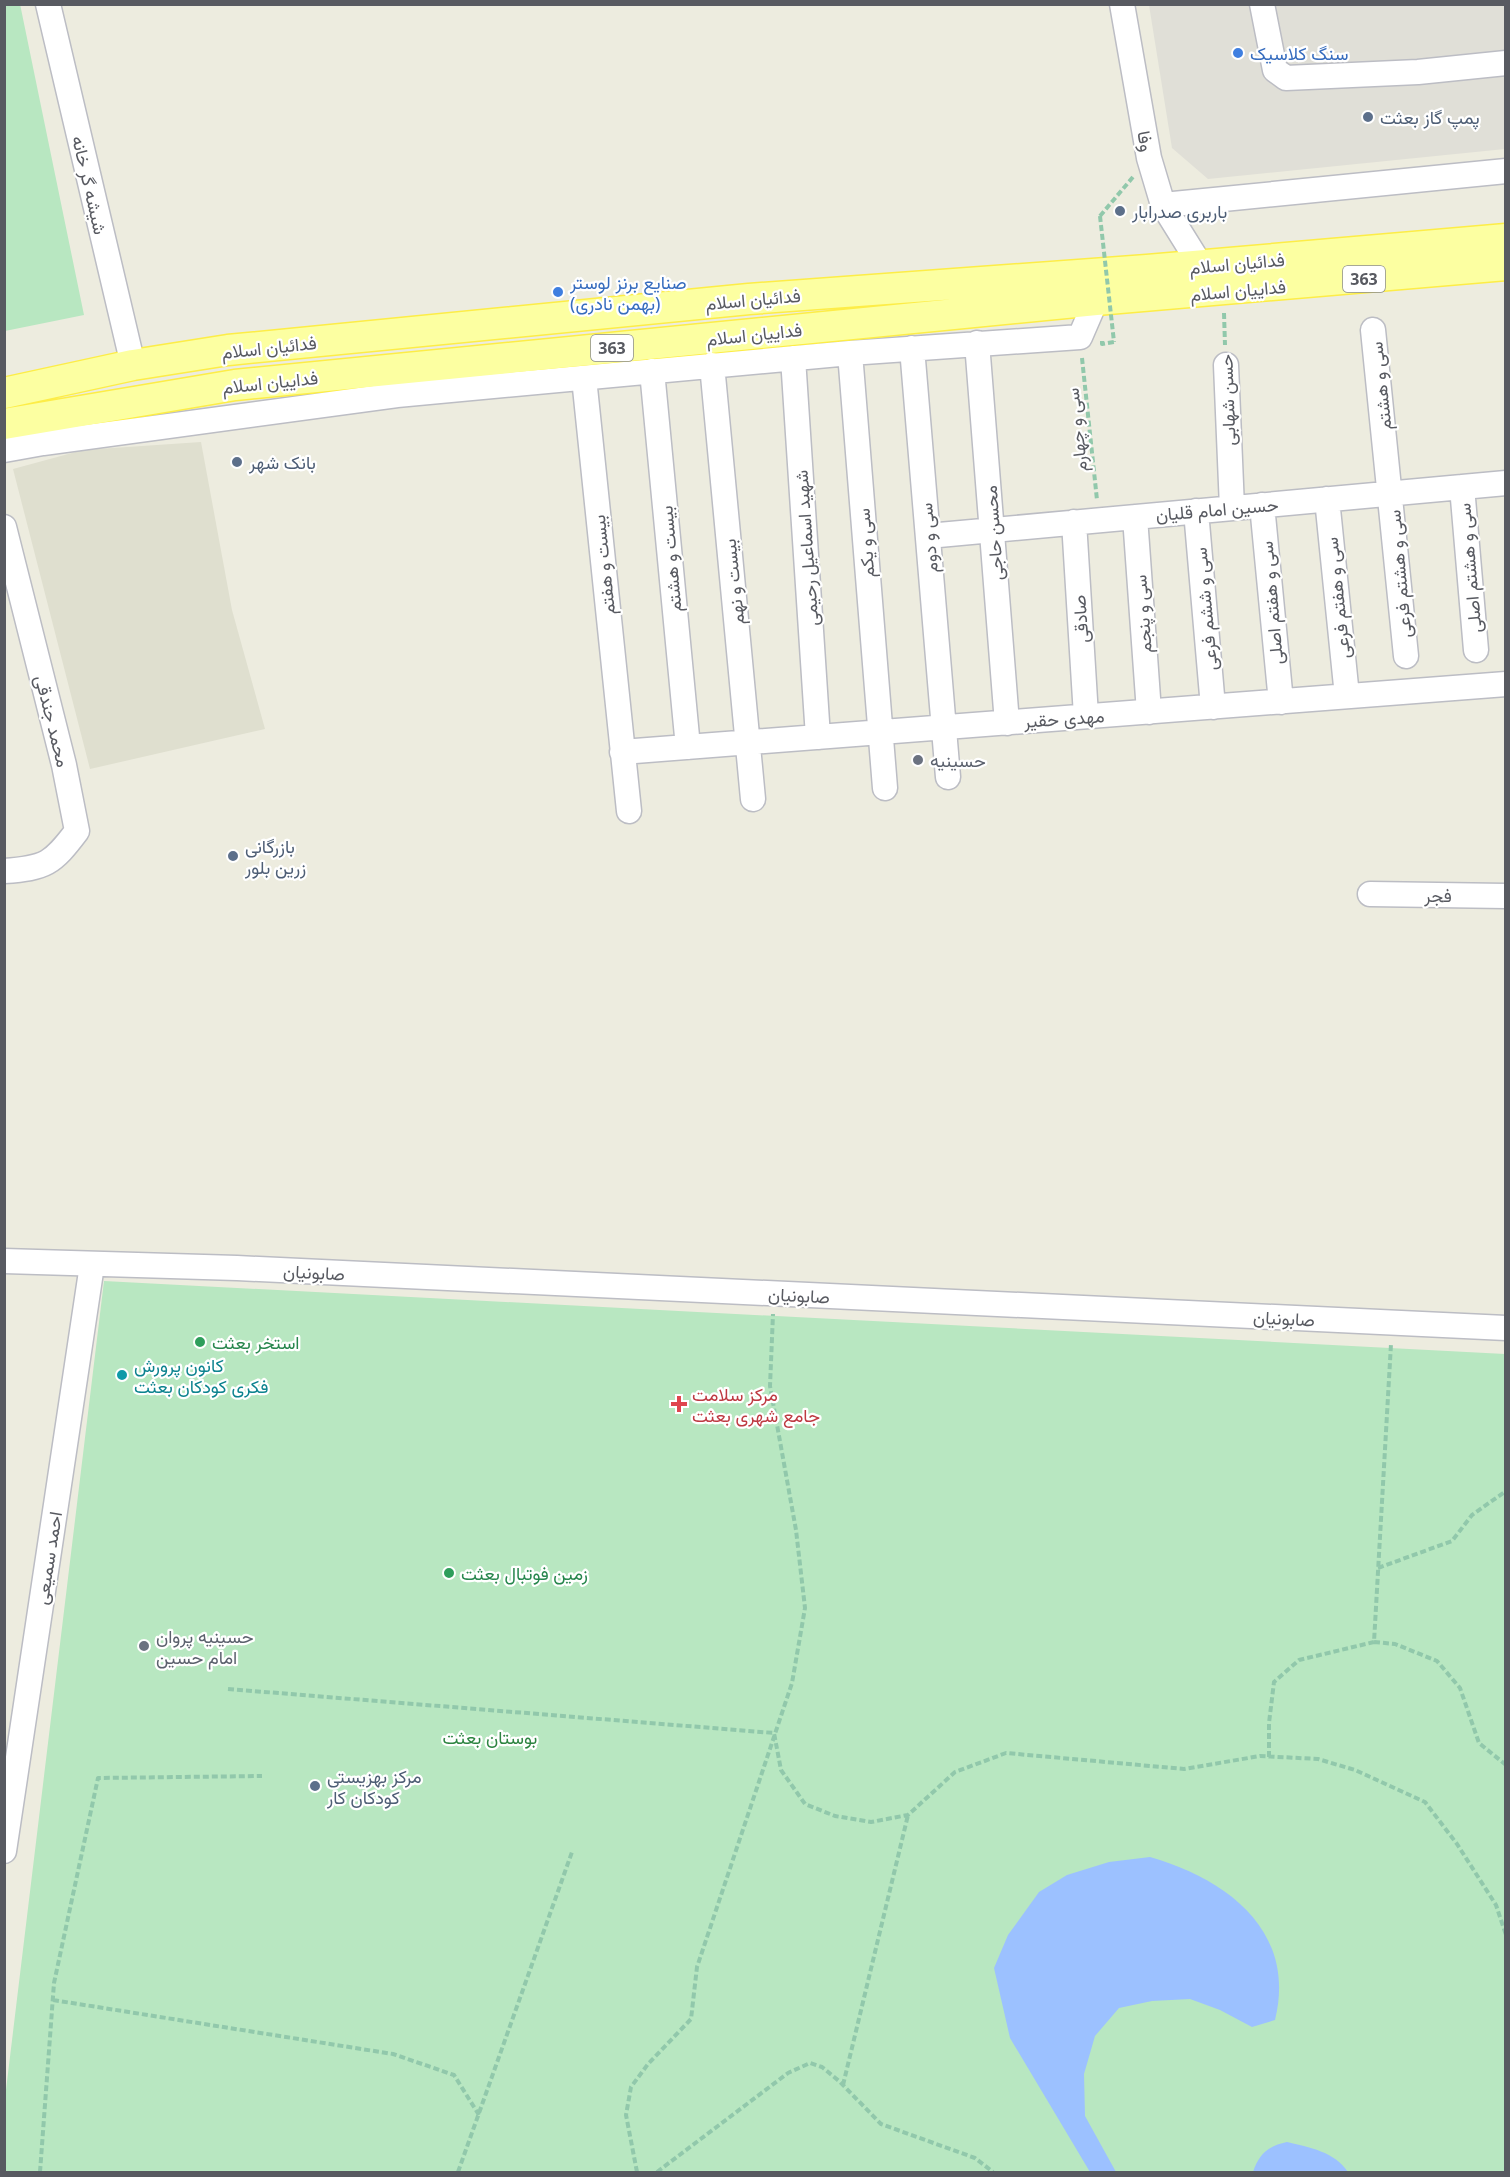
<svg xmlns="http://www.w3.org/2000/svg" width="1510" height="2177" viewBox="0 0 1510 2177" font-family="'Noto Sans',Vazirmatn,sans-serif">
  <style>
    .industrial { fill: #e0dfd7 }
    .education { fill: #dfdfcf }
    .green { fill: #b8e7c1 }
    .water { fill: #9cc1ff }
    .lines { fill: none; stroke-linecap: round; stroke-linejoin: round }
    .minor-casing { stroke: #bcbdc4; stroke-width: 27 }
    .major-casing { stroke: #fded47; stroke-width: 33 }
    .path { stroke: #91c8ab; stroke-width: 4; stroke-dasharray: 6 3; stroke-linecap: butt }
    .minor { stroke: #fff; stroke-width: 24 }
    .major { stroke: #fcffa1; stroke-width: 30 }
    .path-bridge { stroke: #91c8ab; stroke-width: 4; stroke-dasharray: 6 3; stroke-linecap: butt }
    .shop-dot { fill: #3f7fe0; stroke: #fff; stroke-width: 2 }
    .service-dot { fill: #5c6f8a; stroke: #fff; stroke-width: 2 }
    .worship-dot { fill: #6b7280; stroke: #fff; stroke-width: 2 }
    .leisure-dot { fill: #2e9e5b; stroke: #fff; stroke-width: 2 }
    .culture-dot { fill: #0f9aa8; stroke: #fff; stroke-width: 2 }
    .health-dot { fill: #e0444e; stroke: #fff; stroke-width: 2 }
    .labels { text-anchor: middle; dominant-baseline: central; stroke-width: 4.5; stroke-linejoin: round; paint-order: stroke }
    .shield { fill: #fff; stroke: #8a8c90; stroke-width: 1.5 }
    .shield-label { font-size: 16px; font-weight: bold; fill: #585a61 }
    .shop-label { font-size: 18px; fill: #366cbe; stroke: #fff; text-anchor: start }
    .service-label { font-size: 18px; fill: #4e5e75; stroke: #fff; text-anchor: start }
    .street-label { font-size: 18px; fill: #585a61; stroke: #fff }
    .worship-label { font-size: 18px; fill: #5b616d; stroke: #fff; text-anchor: start }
    .leisure-label { font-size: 18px; fill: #27864d; stroke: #fff; text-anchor: start }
    .culture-label { font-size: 18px; fill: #0d838f; stroke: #fff; text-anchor: start }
    .health-label { font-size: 18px; fill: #be3a42; stroke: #fff; text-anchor: start }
    .park-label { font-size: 18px; fill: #2d8441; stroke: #fff }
  </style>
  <rect width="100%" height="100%" fill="#edecdf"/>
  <path class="industrial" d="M1149 5H1505V149L1208 179 1172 148Z"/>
  <path class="education" d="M201 442 232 610 265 729 90 769 13 469 83 450Z"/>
  <path class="green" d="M20 4 84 315 5 331 4 5Z
    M104 1281 1505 1354V2172H5V2098Z"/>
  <path class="water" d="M1150 1857C1227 1879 1297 1931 1275 2020L1252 2027 1220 2010 1190 1999 1152 2001 1119 2008 1095 2036 1084 2074 1085 2116 1116 2172H1090L1010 2038 994 1968 1008 1935 1039 1892 1067 1875 1109 1862Z
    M1287 2142C1309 2147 1335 2152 1348 2172H1253C1259 2154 1268 2146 1287 2142Z"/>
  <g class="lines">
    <defs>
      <path id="minor" d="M48 4 133 365
        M1122 4 1149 158 1163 205 1201 266
        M1262 4 1275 70 1286 78 1418 72 1506 63
        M1163 205 1506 171
        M1373 330 1406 656
        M977 343 1007 723
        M912 348 948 777
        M850 353 885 788
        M793 358 818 737
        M712 365 753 799
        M1226 365 1232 508
        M652 371 688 747
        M584 378 629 811
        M4 450 43 443 397 395 850 353 1080 337 1096 300
        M1462 487 1476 650
        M1327 499 1347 696
        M1262 505 1281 702
        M1196 511 1213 707
        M1135 517 1149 712
        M1074 522 1086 716
        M4 527 64 765 77 831C52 864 46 868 4 871
        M928 536 1506 483
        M622 752 1506 684
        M1370 894 1506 896
        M4 1261 237 1268 1506 1328
        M4 1851 92 1265"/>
      <path id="major" d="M4 393 133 365 228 350 749 299 1147 270 1506 239
        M4 424 235 385 1096 300 1506 265"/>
    </defs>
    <use href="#minor" class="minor-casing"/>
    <use href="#major" class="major-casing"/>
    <path class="path" d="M1100 216 1133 177
      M1224 313 1225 345
      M1102 341V344L1114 342
      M1082 358 1097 500
      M1378 1568 1452 1541 1472 1515 1506 1491
      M1374 1642 1395 1644 1437 1661 1460 1688 1479 1743 1506 1765
      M228 1689 774 1733 781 1770 805 1804 835 1816 871 1822 908 1815 955 1772 1006 1753 1184 1769 1260 1756 1318 1759 1355 1770 1425 1802 1457 1844 1496 1905 1506 1935
      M1269 1757V1723L1274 1682 1299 1660 1374 1642 1391 1344
      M53 2000 393 2054 454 2075 479 2115
      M843 2085 908 1815
      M40 2172 54 1983 98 1778 262 1776
      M458 2172 572 1852
      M637 2172 626 2115 631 2087 648 2064 691 2019 697 1967 792 1683 805 1608 796 1530 770 1386 773 1314
      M657 2172 788 2073 810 2063 822 2067 839 2081 881 2124 975 2158 993 2172"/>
    <use href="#minor" class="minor"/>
    <use href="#major" class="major"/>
    <path class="path-bridge" d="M1100 216 1114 342"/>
  </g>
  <g class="shop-dot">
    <circle cx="1238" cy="53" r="6"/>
    <circle cx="558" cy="292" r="6"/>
  </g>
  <g class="service-dot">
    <circle cx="1368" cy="117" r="6"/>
    <circle cx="1120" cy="211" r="6"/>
    <circle cx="237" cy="462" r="6"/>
    <circle cx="233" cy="856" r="6"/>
    <circle cx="315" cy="1786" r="6"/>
  </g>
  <g class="worship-dot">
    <circle cx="918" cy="760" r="6"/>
    <circle cx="144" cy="1646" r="6"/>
  </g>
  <g class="leisure-dot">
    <circle cx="200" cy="1342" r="6"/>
    <circle cx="449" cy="1573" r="6"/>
  </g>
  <circle class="culture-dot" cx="122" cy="1375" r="6"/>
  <path class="health-dot" d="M676 1395h6v6h6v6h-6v6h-6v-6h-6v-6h6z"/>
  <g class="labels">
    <g class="shield">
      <rect x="1343" y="266" width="42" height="26" rx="4.5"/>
      <rect x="591" y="335" width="42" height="26" rx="4.5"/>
    </g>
    <g class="shield-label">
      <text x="1364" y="279">363</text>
      <text x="612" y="348">363</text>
    </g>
    <g class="shop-label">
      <text x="1250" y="53">سنگ کلاسیک</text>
      <text x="570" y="282">صنایع برنز لوستر<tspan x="570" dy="21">(بهمن نادری)</tspan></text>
    </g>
    <g class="service-label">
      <text x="1380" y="117">پمپ گاز بعثت</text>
      <text x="1132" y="211">باربری صدرابار</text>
      <text x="249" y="462">بانک شهر</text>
      <text x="245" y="846">بازرگانی<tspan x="245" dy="21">زرین بلور</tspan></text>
      <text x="327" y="1776">مرکز بهزیستی<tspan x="327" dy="21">کودکان کار</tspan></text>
    </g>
    <g class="street-label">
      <text transform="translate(1146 141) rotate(80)">وفا</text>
      <text transform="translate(90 185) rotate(77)">شیشه گر خانه</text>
      <text transform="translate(1237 263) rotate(-5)">فدائیان اسلام</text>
      <text transform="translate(1238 290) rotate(-5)">فداییان اسلام</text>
      <text transform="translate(753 299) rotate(-5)">فدائیان اسلام</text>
      <text transform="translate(754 334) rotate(-6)">فداییان اسلام</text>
      <text transform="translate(269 347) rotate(-6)">فدائیان اسلام</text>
      <text transform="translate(270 382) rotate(-6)">فداییان اسلام</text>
      <text transform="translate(1380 386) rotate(-96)">سی و هشتم</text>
      <text transform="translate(1227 400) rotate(-92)">حسن شهابی</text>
      <text transform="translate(1076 430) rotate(-96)">سی و چهارم</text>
      <text transform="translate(1217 509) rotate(-5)">حسین امام قلیان</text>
      <text transform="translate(993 533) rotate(-94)">محسن حاجی</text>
      <text transform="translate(928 538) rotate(-95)">سی و دوم</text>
      <text transform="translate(865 543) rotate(-94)">سی و یکم</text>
      <text transform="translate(806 548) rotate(-94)">شهید اسماعیل رحیمی</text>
      <text transform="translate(670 559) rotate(-95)">بیست و هشتم</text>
      <text transform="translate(603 565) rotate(-96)">بیست و هفتم</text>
      <text transform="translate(1469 568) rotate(-95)">سی و هشتم اصلی</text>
      <text transform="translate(1399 574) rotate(-95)">سی و هشتم فرعی</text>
      <text transform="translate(733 582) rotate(-96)">بیست و نهم</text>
      <text transform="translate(1337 598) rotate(-96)">سی و هفتم فرعی</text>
      <text transform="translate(1271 603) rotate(-95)">سی و هفتم اصلی</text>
      <text transform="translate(1205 609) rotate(-95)">سی و ششم فرعی</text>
      <text transform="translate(1142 614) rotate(-94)">سی و پنجم</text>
      <text transform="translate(1080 619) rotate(-94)">صادقی</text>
      <text transform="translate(1064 718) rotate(-4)">مهدی حقیر</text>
      <text transform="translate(53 721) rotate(76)">محمد جندقی</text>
      <text transform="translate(1438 895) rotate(1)">فجر</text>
      <text transform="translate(314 1272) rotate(3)">صابونیان</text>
      <text transform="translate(799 1295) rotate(3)">صابونیان</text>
      <text transform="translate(1284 1318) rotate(3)">صابونیان</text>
      <text transform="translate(48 1558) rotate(-81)">احمد سمیعی</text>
    </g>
    <g class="worship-label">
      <text x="930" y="760">حسینیه</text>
      <text x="156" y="1636">حسینیه پروان<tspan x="156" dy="21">امام حسین</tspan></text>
    </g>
    <g class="leisure-label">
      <text x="212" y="1342">استخر بعثت</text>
      <text x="461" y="1573">زمین فوتبال بعثت</text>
    </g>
    <g class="culture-label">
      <text x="134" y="1365">کانون پرورش<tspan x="134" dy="21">فکری کودکان بعثت</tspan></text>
    </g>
    <g class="health-label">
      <text x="692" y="1394">مرکز سلامت<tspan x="692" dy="21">جامع شهری بعثت</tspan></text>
    </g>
    <g class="park-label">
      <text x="490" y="1737">بوستان بعثت</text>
    </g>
  </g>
  <rect width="1510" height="2177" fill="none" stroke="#585a61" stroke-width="12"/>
</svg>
